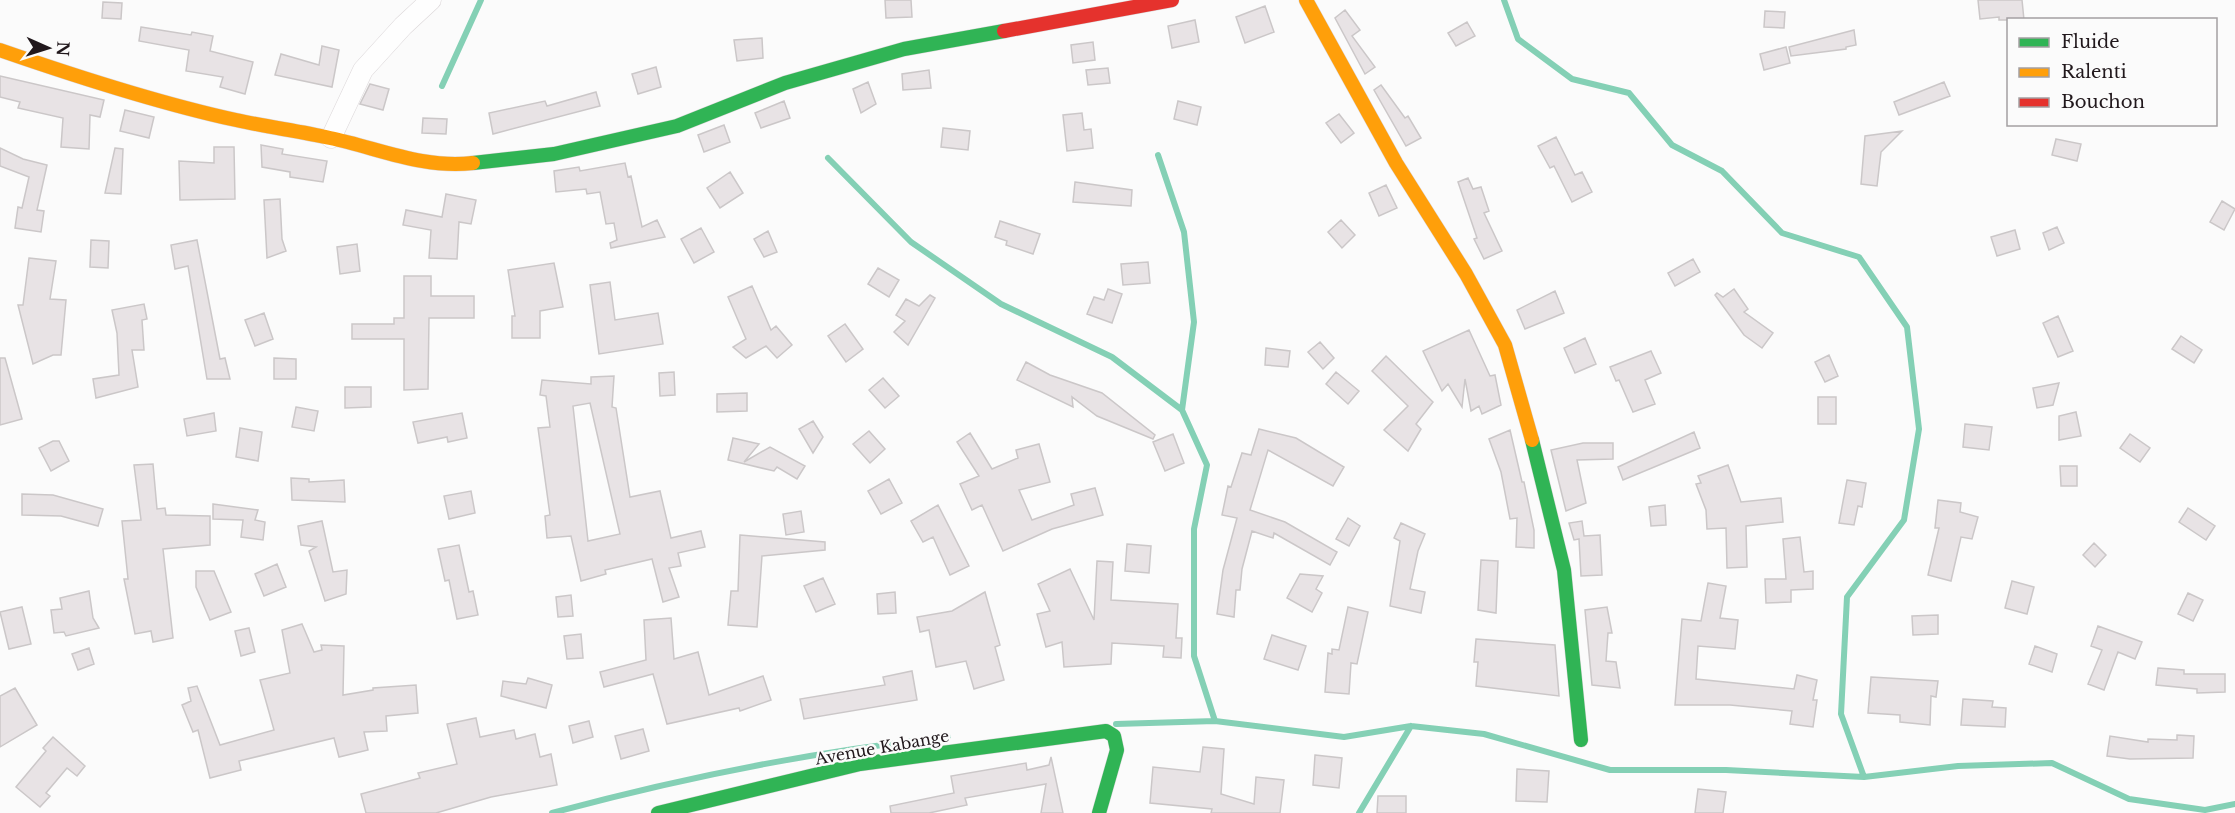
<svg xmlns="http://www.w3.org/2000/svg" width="2235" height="813" viewBox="0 0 2235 813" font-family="'Libre Baskerville',serif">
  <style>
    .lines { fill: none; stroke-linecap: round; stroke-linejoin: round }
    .stream { stroke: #84d0b5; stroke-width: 6 }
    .building { fill: #e8e3e5; stroke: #cbc7c8; stroke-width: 1.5; fill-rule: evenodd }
    .street-casing { stroke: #dcd7d9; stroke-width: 21 }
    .fast-casing { stroke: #dcd7d9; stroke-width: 15 }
    .slow-casing { stroke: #dcd7d9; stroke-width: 15 }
    .jam-casing { stroke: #dcd7d9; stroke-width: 15 }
    .street { stroke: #fefefe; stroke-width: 20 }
    .fast { stroke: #30b455; stroke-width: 14 }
    .slow { stroke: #ff9f0a; stroke-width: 14 }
    .jam { stroke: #e5322d; stroke-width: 14 }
    .labels { text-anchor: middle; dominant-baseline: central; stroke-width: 5; stroke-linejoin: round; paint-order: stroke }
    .street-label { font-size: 16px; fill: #21181c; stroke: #fbfbfb }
  </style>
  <rect width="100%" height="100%" fill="#fbfbfb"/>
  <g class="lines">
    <path class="stream" d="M1504 0 1518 39 1572 79 1629 93 1672 145 1722 171 1782 233 1859 257 1907 327 1919 429 1904 520 1847 597 1841 714 1864 777
      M442 86 481 0
      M1158 155 1184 232 1194 322 1182 410
      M828 158 911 242 1001 304 1112 357 1182 410 1207 465 1194 529V656L1215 721
      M1116 724 1215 721 1344 737 1411 726 1484 734 1610 770H1726L1864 777 1958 766 2052 763 2129 799 2205 810 2235 804
      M552 813C681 778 815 751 948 737
      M1359 813 1411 726"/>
  </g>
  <path class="building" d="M885 0H911L912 17 886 18Z
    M1978 0H2022L2024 20H1999V17L1980 19Z
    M103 2 122 3 121 19 102 18Z
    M1265 6 1274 32 1245 43 1236 17Z
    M1345 10 1360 30 1352 36 1375 67 1365 74 1335 18Z
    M1765 11 1785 12 1784 28 1764 27Z
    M1195 20 1199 42 1172 48 1168 26Z
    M1467 22 1475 36 1456 46 1448 33Z
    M141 27 191 35 192 32 213 36 210 51 253 62 245 94 220 87 223 77 186 71 189 50 139 41Z
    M1854 30 1856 45 1846 47V49L1791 56 1789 47Z
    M762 38 763 58 737 61 734 40Z
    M1093 42 1095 60 1073 63 1071 45Z
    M322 46 339 50 332 87 275 75 281 54 319 65Z
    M1786 47 1790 63 1764 70 1760 54Z
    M656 67 661 87 638 94 632 74Z
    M1108 68 1110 83 1088 85 1086 70Z
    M929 70 931 88 903 90 902 74Z
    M0 76 104 100 100 117 90 115 89 149 61 147 63 118 18 108 20 102 0 97Z
    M868 82 876 104 861 113 853 89Z
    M1944 82 1950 96 1899 115 1894 102Z
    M370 84 389 89 383 110 360 104Z
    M1381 85 1405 118 1408 116 1421 138 1406 146 1374 90Z
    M596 92 600 106 493 134 489 113 545 101 547 106Z
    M784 101 790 118 761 128 755 113Z
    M1178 101 1201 107 1197 125 1174 119Z
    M125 110 154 117 149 138 120 131Z
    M1082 113 1084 130 1091 129 1093 148 1067 151 1063 115Z
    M1339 114 1354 133 1341 143 1326 123Z
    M423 118 447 119 446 134 422 133Z
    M724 125 730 142 704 152 698 135Z
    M943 128 970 131 968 150 941 147Z
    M1902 131 1881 152 1877 186 1861 184 1865 136Z
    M1556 137 1575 175 1582 172 1592 192 1572 202 1554 166 1550 168 1538 146Z
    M2056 139 2081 144 2077 161 2052 155Z
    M261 145 283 149 282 154 327 161 323 182 290 177V172L262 167Z
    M214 147H234L235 199 180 200 179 161 214 163Z
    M0 148 23 159 47 165 37 210 44 211 41 232 15 228 18 207 22 208 29 177 0 166Z
    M115 148 123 149 121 194 105 193Z
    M625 163 628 177 631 176 642 227 657 220 665 237 611 248 610 243 617 240 614 223 606 224 600 192 587 194 586 189 556 192 554 171 579 167 580 171Z
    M730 172 743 193 720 208 707 188Z
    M1468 178 1473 189 1481 187 1489 211 1484 213 1502 251 1484 259 1474 239 1477 238 1458 182Z
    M1075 182 1132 190 1131 206 1073 202Z
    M1386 185 1397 208 1379 216 1369 193Z
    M446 194 476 200 471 224 459 222 457 259 429 258 431 230 403 225 406 210 442 217Z
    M280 199 282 239 286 251 267 258 264 200Z
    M2222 201 2235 209 2224 230 2210 222Z
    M1341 220 1355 235 1342 248 1328 232Z
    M1000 221 1040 234 1033 254 1006 245 1007 241 995 237Z
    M2057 227 2064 243 2049 250 2043 233Z
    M701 228 714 252 694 263 681 239Z
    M2015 230 2020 249 1997 256 1991 237Z
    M768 231 777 252 764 257 754 239Z
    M91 240 109 241 108 268 90 267Z
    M197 240 220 359 225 358 230 379H207L188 266 175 269 171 245Z
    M357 244 360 271 340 274 337 247Z
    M29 258 56 261 50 299 66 300 61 355H53L33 364 18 305H23Z
    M1693 259 1700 272 1675 286 1668 273Z
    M1148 262 1150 283 1123 285 1121 264Z
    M554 263 563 307 540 311V338H512V316H515L508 270Z
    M878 268 899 280 889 297 868 284Z
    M404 276H431V296H474V318H429L428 389 404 390V339H352V324H394V318H404Z
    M610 282 615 320 658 313 663 344 599 354 590 285Z
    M752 286 771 330 776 326 792 345 777 358 766 346 746 358 733 347 746 339 728 297Z
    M1108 289 1122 294 1112 323 1087 314 1094 297 1104 300Z
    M1734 289 1748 309 1744 312 1773 333 1762 348 1744 335 1715 295 1717 293 1723 297Z
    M1555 291 1564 313 1525 329 1517 310Z
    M930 295 935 298 908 345 894 332 905 321 896 315 906 299 919 306Z
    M144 304 147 319 142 320 144 350H132L138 387 96 398 93 379 119 375 117 333 112 310Z
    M264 313 273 339 255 346 245 320Z
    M2058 316 2073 351 2058 357 2043 323Z
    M845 324 863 349 846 362 828 336Z
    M1469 330 1490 376 1495 375 1501 405 1482 414 1479 406 1471 411 1465 379 1462 407 1448 384 1442 391 1423 351Z
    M2181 336 2202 350 2194 363 2172 349Z
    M1585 338 1596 364 1575 373 1564 348Z
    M1320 342 1334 358 1323 369 1308 352Z
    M1266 348 1290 351 1288 367 1265 365Z
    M1651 351 1661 373 1645 380 1655 404 1633 412 1619 380 1616 381 1610 367Z
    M1829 355 1838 376 1825 382 1815 362Z
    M1386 356 1433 402 1416 424 1421 429 1408 451 1384 430 1408 406 1372 371Z
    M0 358H5L22 419 0 425Z
    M274 358 296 359V379H274Z
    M1026 362 1050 375 1102 393 1155 435 1153 439 1097 416 1072 397 1073 407 1017 380Z
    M674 372 675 395 660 396 659 373Z
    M1336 372 1359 391 1348 404 1326 384Z
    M614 376 612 407 616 408 630 497 660 491 671 538 701 531 705 547 678 553 681 566 669 568 679 597 663 602 652 559 605 570 606 574 581 581 571 536 547 538 545 516 550 515 538 428 550 427 546 396 540 395 542 380 591 384V377ZM590 403 620 534 588 541 573 406Z
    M883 378 899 396 885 408 869 390Z
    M2059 383 2053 405 2037 408 2033 388Z
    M345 387H371V407L345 408Z
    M747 393V411L717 412V394Z
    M1818 397H1836V424H1818Z
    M296 407 318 411 314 431 292 427Z
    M2076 412 2081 436 2059 440V416Z
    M214 413 216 431 187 436 184 419Z
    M462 413 467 438 448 442 447 437 418 443 413 422Z
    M813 421 823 437 813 453 799 429Z
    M1965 424 1992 427 1989 450 1963 447Z
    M240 428 262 432 258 461 236 457Z
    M1259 429 1296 438 1344 467 1333 486 1268 450 1250 510 1285 522 1337 552 1330 565 1274 533 1273 538 1252 531 1242 569 1240 590H1236L1234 617 1217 614 1223 570 1237 518 1222 515 1228 486 1231 487 1242 453 1251 455Z
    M1510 430 1522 482H1524L1534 530V548L1516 547 1517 518 1510 519 1501 472 1489 439Z
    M869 431 885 449 870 463 853 444Z
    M1694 432 1700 448 1623 480 1618 467Z
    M970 433 992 469 1018 458 1016 450 1039 444 1050 482 1019 490 1032 520 1074 505 1071 494 1095 488 1103 515 1052 529 1003 551 982 505 972 510 960 484 979 476 957 442Z
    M1173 434 1184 463 1165 471 1153 442Z
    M2130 434 2150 448 2140 462 2120 448Z
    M733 438 759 444 744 462 770 447 805 466 797 479 777 467 774 471 728 460Z
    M53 441H59L69 461 51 471 39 448Z
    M1583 443H1613V459L1577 460 1586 503 1566 511 1551 450Z
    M153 464 157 509 165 508 166 515 210 516V545L163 549 173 638 153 642 151 631 135 634 124 579H128L122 521 141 520 134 465Z
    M1728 465 1741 502 1781 498 1783 522 1746 526 1747 567 1727 568 1726 528 1707 529 1706 510 1696 484 1701 483 1698 476Z
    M2060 466H2077V486H2061Z
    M291 478 309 479V482L344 480 345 502 292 500Z
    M889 479 902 503 881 514 868 491Z
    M1847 480 1866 483 1862 507 1858 506 1854 525 1839 523Z
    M471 491 475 513 449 519 444 496Z
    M22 494 53 495 103 509 98 526 61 516 22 515Z
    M1938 500 1961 503 1960 512 1978 517 1972 539 1961 537 1951 581 1928 575 1939 528H1935Z
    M213 504 258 510 255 520 265 522 263 540 241 537 243 520 213 519Z
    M938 505 969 566 950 575 933 537 923 542 911 521Z
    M1665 505 1666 525 1651 526 1649 507Z
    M2188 508 2215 526 2206 540 2179 522Z
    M801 511 804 532 786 535 783 514Z
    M1348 518 1360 526 1349 546 1336 539Z
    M322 521 333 572 347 570 346 594 325 601 309 551 316 547 301 545 298 526Z
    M1582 521 1584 536 1600 535 1602 575 1581 576 1579 539 1574 540 1569 523Z
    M1401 523 1425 534 1418 551 1410 589 1425 592 1421 613 1390 606 1400 541 1394 538Z
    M740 535 825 542V550L762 556 757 627 728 625 731 591H738Z
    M1800 537 1804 572 1813 571V589L1791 590V602L1766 603 1765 579H1786L1783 539Z
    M2094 543 2106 555 2095 567 2083 555Z
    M1127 544 1151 546 1149 573 1125 571Z
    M459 545 469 592 473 591 478 615 457 619 449 580 445 581 438 549Z
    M1481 560 1498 561 1496 613 1478 610Z
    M1097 561 1113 562 1111 600 1178 604 1176 638H1182L1181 658 1163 657 1164 646 1112 643 1111 664 1064 667 1062 642 1046 647 1037 614 1050 611 1038 584 1070 569 1094 620Z
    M277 564 286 587 264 596 255 574Z
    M196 571H214L231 612 210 620 196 587Z
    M1300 574 1323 576 1316 589 1322 593 1312 612 1287 598Z
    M823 578 835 604 816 612 804 586Z
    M2012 581 2034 587 2027 614 2005 608Z
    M1708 583 1726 586 1720 618 1738 620 1735 649 1698 646 1696 679 1794 689 1797 675 1817 680 1813 700H1817L1813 727 1790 724 1792 711 1730 705H1675L1682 619 1701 621Z
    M89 591 93 618 99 628 66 636 64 632 54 633 51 610 62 609 60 598Z
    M895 592 896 613 878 614 877 594Z
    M985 592 1000 645 995 647 1004 680 974 689 966 661 936 667 929 630 920 632 917 617 952 611Z
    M2188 593 2203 600 2193 621 2178 614Z
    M571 595 573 616 558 617 556 597Z
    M22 607 31 644 9 649 0 612Z
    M1348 607 1368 612 1357 664 1351 663 1349 694 1325 692 1328 653 1332 654V649L1339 650Z
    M1607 607 1612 633H1608L1606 661 1616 662 1620 688 1592 685 1585 610Z
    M1938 615V634L1913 635 1912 616Z
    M671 618 674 659 698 652 709 695 763 676 771 700 740 711 739 708 667 724 653 674 604 687 600 672 646 660 644 620Z
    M302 624 314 652 322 650 321 645 344 646 343 695 373 690V688L416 685 418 713 386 716 387 731 364 732 368 750 339 757 334 738 239 761 241 770 210 778 198 730 193 732 182 705 191 701 188 688 197 686 220 745 274 730 260 680 290 673 282 630Z
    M2098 626 2142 642 2135 659 2118 652 2104 690 2088 684 2102 650 2091 646Z
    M249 628 255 652 241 656 235 631Z
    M581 634 583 658 567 659 564 636Z
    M1272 635 1306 646 1298 670 1264 659Z
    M1476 639 1555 645 1559 696 1476 686 1478 662H1474Z
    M2035 646 2057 654 2052 672 2029 664Z
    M89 648 94 664 78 670 72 654Z
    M2158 668 2184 670V674H2225V692L2197 693V689L2156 685Z
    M912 671 917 700 804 719 800 699 885 685 883 677Z
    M1871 677 1938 681 1936 697 1931 696 1930 725 1900 722V715L1868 713Z
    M528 678 552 685 546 708 501 696 503 681 526 684Z
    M15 688 37 725 0 747V696Z
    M1963 699 1993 701 1992 707 2006 708 2005 727 1961 725Z
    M476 718 480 737 514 730 516 739 535 734 540 757 551 754 557 785 491 797 436 813H366L361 794 420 778 418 773 457 764 447 724Z
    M589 721 593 737 573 743 569 726Z
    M643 729 649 751 621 759 615 736Z
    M2177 735 2194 736 2193 758 2130 759 2107 756 2110 736 2148 742V739L2177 740Z
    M53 737 85 766 77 776 67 768 46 793 50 796 40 807 16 787 46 751 43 748Z
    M1203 747 1224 749 1221 794 1254 804 1256 777 1284 780 1280 813H1211L1212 809 1150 803 1153 767 1200 772Z
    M1315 755 1342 758 1339 788 1313 785Z
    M1051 757 1063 813H1041L1046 784 965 798 967 805 929 813H891L890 806 954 793 951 776 1026 763 1027 770 1049 765Z
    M1517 769 1549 771 1547 802 1516 801Z
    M1698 789 1726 792 1723 813H1695Z
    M1378 796H1406V813H1377Z"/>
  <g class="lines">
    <defs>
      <path id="street" d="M331 138 363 70 403 26 431 0"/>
      <path id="fast" d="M473 163 554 154 677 126 785 83 904 49 1004 31
        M1532 440 1564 570 1581 740
        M658 813 860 764 1106 731 1114 736 1117 750 1099 813"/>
      <path id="slow" d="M1306 0 1396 163 1466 274 1505 345 1532 440
        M0 50C75 76 158 103 236 120 267 127 299 131 330 138 378 148 423 169 473 163"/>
      <path id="jam" d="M1004 31 1172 0"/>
    </defs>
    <use href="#street" class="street-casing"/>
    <use href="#fast" class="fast-casing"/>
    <use href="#slow" class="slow-casing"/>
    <use href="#jam" class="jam-casing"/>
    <use href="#street" class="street"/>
    <use href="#fast" class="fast"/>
    <use href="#slow" class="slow"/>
    <use href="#jam" class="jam"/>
  </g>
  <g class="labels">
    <g class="street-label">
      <text transform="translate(882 747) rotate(-10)">Avenue Kabange</text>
    </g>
  </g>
  <rect x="2007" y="18" width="210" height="108" fill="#fbfbfb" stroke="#a4a0a2" stroke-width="1.5"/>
  <rect x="2019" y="38" width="30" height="9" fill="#30b455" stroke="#a4a0a2" stroke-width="1.5"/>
  <text x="2061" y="48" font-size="18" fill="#21181c">Fluide</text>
  <rect x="2019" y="68" width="30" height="9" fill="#ff9f0a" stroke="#a4a0a2" stroke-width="1.5"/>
  <text x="2061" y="78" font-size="18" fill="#21181c">Ralenti</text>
  <rect x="2019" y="98" width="30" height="9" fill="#e5322d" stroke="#a4a0a2" stroke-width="1.5"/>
  <text x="2061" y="108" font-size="18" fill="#21181c">Bouchon</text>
  <g transform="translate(48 48) rotate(93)" stroke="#fbfbfb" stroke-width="4.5" paint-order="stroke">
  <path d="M0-4.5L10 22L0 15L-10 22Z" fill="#21181c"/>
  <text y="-9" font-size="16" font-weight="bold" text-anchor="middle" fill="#21181c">N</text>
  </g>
</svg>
